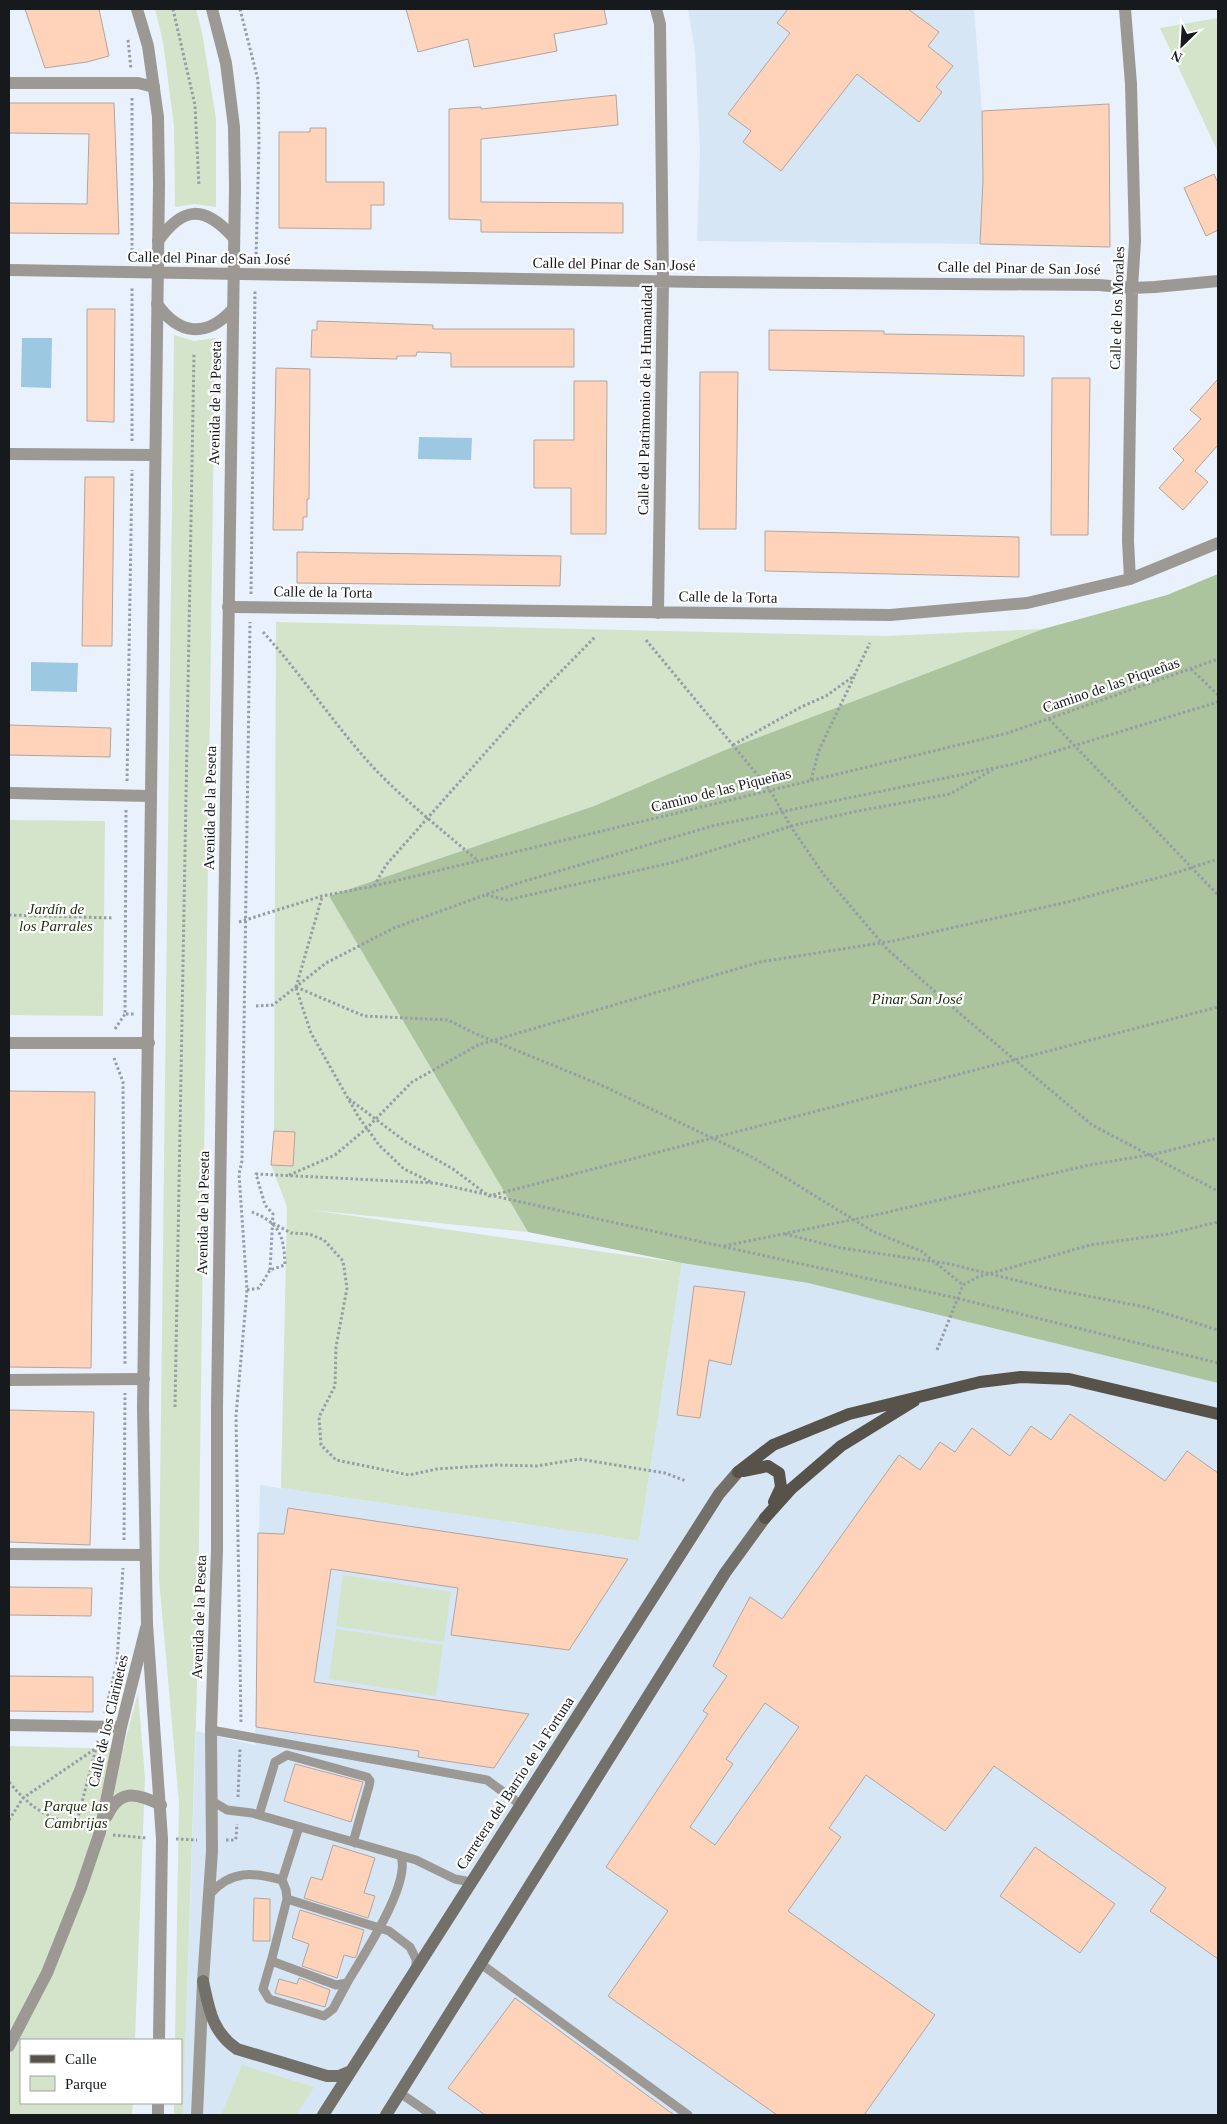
<svg xmlns="http://www.w3.org/2000/svg" width="1227" height="2124" viewBox="0 0 1227 2124" font-family="'Times New Roman',serif">
  <style>
    .built { fill: #d7e6f5 }
    .green { fill: #d3e4ca }
    .forest { fill: #abc49d }
    .water { fill: #9cc8e2 }
    .building { fill: #fed3b9; stroke: #b1a59f; fill-rule: evenodd }
    .lines { fill: none; stroke-linecap: round; stroke-linejoin: round }
    .path { stroke: #969da4; stroke-width: 3; stroke-dasharray: 2.5 2.5; stroke-linecap: butt }
    .service { stroke: #9c9994; stroke-width: 9 }
    .minor { stroke: #9c9994; stroke-width: 12 }
    .tertiary { stroke: #9c9994; stroke-width: 12 }
    .secondary { stroke: #736f69; stroke-width: 12 }
    .primary { stroke: #57524a; stroke-width: 12 }
    .labels { text-anchor: middle; dominant-baseline: central; stroke-width: 4.5; stroke-linejoin: round; paint-order: stroke }
    .street-label { font-size: 15px; fill: #171a1d; stroke: #fff }
    .park-label { font-size: 15px; font-style: italic; fill: #193108; stroke: #fff }
  </style>
  <rect width="100%" height="100%" fill="#e9f2fc"/>
  <path class="built" d="M688 9H974L982 111 983 180 980 244 697 241 700 150 695 52Z
    M682 1263 808 1283 1218 1383V2115H183L196 1731 255 1745 260 1485 639 1541Z"/>
  <path class="green" d="M155 9H196L202 32 216 119V207L195 204 175 207 174 126 163 42Z
    M1218 18V152L1160 28Z
    M174 335 194 341 215 338 197 1687 183 2115H174V2103H181V2040H175L179 1803 159 1579Z
    M276 622 887 636 1043 629 725 750 594 806 329 896 528 1232 311 1210 682 1263 639 1541 281 1488 287 1207 271 1165 274 1131Z
    M9 820 105 821 103 1016 9 1015Z
    M343 1575 451 1592 444 1642 336 1626Z
    M336 1629 443 1645 436 1696 329 1679Z
    M138 1693 145 1778 135 2040H21V2103H133L132 2115H9V1746L123 1749Z
    M242 2065 314 2087 296 2115H221Z"/>
  <path class="forest" d="M1218 574V1383L808 1283 682 1263 528 1232 329 896 594 806 725 750 1043 629 1167 595Z"/>
  <path class="water" d="M22 338H52L51 388 21 387Z
    M419 437 472 438 471 460 418 459Z
    M31 662 78 663 77 692 31 691Z"/>
  <path class="building" d="M25 9H99L109 56 87 62 45 68Z
    M406 9H604L607 24 554 34 557 51 474 67 468 39 418 52Z
    M788 9H908L939 32 928 46 953 66 936 87 942 92 919 122 857 74 781 171 743 142 751 131 728 114 790 33 777 23Z
    M616 95 618 125 481 139V202L623 203V233L481 232V220L449 219V109L481 107V109Z
    M9 103H114L119 234 9 233V203L87 204 89 134 9 133Z
    M1109 104 1110 247 980 244 983 180 982 111Z
    M310 128H326V182H384V205H371V229L279 228V132H310Z
    M1214 174 1218 183V230L1206 236 1184 188Z
    M87 309H115L114 422 87 421Z
    M317 321 433 325V329H574V367H451V353L417 352 416 356H397V359L311 357 312 330H317Z
    M769 330 884 331V334L1024 336V376L769 370Z
    M276 368 310 369 309 499H307V517H303V530H273Z
    M700 372H738L736 529H699Z
    M1052 378H1090L1088 535H1051Z
    M1218 379V445L1195 471 1208 482 1183 510 1159 488 1184 460 1173 449 1201 419 1190 410Z
    M574 381H607L606 534H571V488H534V440H574Z
    M85 477H114L112 646H82Z
    M765 531 1019 537V577L765 571Z
    M297 552 561 556 560 586 297 583Z
    M9 725 111 728 110 757 9 755Z
    M9 1091 95 1092 91 1368 9 1367Z
    M274 1131 295 1132 293 1166 271 1165Z
    M694 1286 745 1292 731 1365 709 1360 700 1418 677 1415Z
    M9 1410 94 1412 90 1545 9 1542Z
    M1070 1414 1165 1481 1187 1451 1218 1473V1959L1150 1911 1166 1888 994 1766 945 1831 866 1775 829 1828 841 1837 788 1911 935 2015 864 2115H777L608 1996 668 1911 606 1867 708 1714 703 1711 727 1676 713 1666 750 1597 782 1619 899 1455 920 1470 940 1442 955 1452 972 1428 1010 1456 1031 1426 1051 1440ZM765 1703 799 1727 715 1845 690 1827 733 1764 726 1759Z
    M288 1508 628 1559 569 1650 451 1635 458 1588 331 1569 314 1682 529 1714 494 1768 418 1757 419 1751 256 1727 258 1533 284 1534Z
    M9 1587 92 1588 91 1616 9 1615Z
    M9 1676 93 1677V1712L9 1711Z
    M295 1764 363 1782 351 1822 284 1801Z
    M333 1845 375 1858 364 1893 375 1896 368 1918 304 1898 311 1877 322 1880Z
    M1035 1847 1115 1904 1080 1953 1000 1896Z
    M254 1898 270 1899V1941H253Z
    M300 1910 364 1930 357 1954 355 1958 344 1955 337 1978 302 1966 309 1944 292 1938Z
    M299 1978 330 1990 325 2007 275 1993 279 1979 297 1984Z
    M515 1998 674 2115H485L448 2088Z"/>
  <g class="lines">
    <path class="path" d="M173 9 195 105 199 186
      M240 9 258 80 259 143 256 259
      M128 40 131 69
      M132 98V256
      M132 441V288
      M251 594 255 290
      M263 632C302 675 333 723 372 766 404 800 442 830 477 860
      M646 640 770 790 791 827 824 875 887 949 958 1012 1092 1125 1218 1191
      M1191 669 1218 695
      M1049 719 1218 895
      M733 745 801 707 826 696 854 676 870 643
      M811 780 819 750 854 677
      M127 781 132 470
      M126 810 125 1014H135
      M374 886 386 865 524 709 595 637
      M486 895 507 900 675 862 795 825 853 812 950 794 994 769
      M9 915 114 918
      M239 922 322 896 374 886 1008 733 1218 659
      M296 987 364 1016 448 1020 474 1033 601 1085 752 1157 872 1231 921 1251 963 1285
      M296 987 322 897
      M296 988 311 1033 358 1116 379 1145 404 1169 431 1182
      M256 1006 273 1005 326 963 394 928 515 884 712 826 1014 764 1218 702
      M115 1029 125 1014
      M114 1058 123 1082 125 1365
      M349 1099 406 1142 453 1169 489 1196 1218 1007
      M289 1175 335 1155 367 1128 412 1082 478 1045 760 962 893 941 1068 902 1175 873 1218 859
      M273 1223 291 1233 309 1234 324 1240 343 1261 347 1288 336 1347 335 1386 319 1417 321 1445 336 1460 409 1475 437 1469 496 1465 537 1466 579 1459 665 1473 686 1481
      M785 1234 841 1248 950 1264 1051 1289 1145 1307 1218 1330
      M724 1246 880 1214 1089 1165 1155 1154 1218 1138
      M270 1270 273 1214 265 1205 256 1174 435 1183 956 1298 1218 1363
      M247 1290 259 1288 270 1270 285 1265C284 1236 280 1223 252 1212
      M937 1350 963 1285 978 1277 1090 1245 1168 1234 1218 1222
      M175 1407 194 354
      M124 1540 125 1393
      M105 1713 117 1662 123 1568
      M241 1722 236 1416 247 1290 239 1174 242 1161 250 622
      M9 1782C35 1813 48 1817 85 1828
      M238 1797 240 1749
      M9 1820 23 1798 95 1749
      M76 1825 98 1741
      M113 1835 147 1838
      M176 1839 197 1840
      M226 1840H235L236 1838 237 1824"/>
    <path class="service" d="M211 1730 487 1780 521 1805
      M212 1801 227 1810 252 1813 416 1860 455 1879 471 1882
      M259 1815 275 1762 287 1755 367 1777 370 1781 369 1786 354 1839 355 1843
      M282 1880 299 1827
      M210 1894C231 1870 253 1872 282 1880L286 1890 287 1899 389 1931 410 1947 416 1959V1967
      M287 1899 272 1958 274 1962 336 1985 347 1983C362 1957 411 1885 401 1856
      M272 1958 263 1989 269 1999 324 2016 333 2009 347 1983
      M481 1964 688 2115
      M400 2093 432 2115"/>
    <path class="minor" d="M656 9 660 24 663 281 658 613
      M1125 9 1131 84 1135 241 1132 288 1128 541 1130 579
      M9 83H138L154 87
      M158 241C183 206 204 205 233 237
      M9 270 701 282 1099 285 1132 288 1155 287 1218 281
      M157 304C179 335 206 338 232 310
      M9 454 155 455
      M228 607 890 615 1027 603 1130 579 1218 543
      M9 793 151 796
      M9 1043H149
      M9 1380 144 1379
      M9 1554 145 1555
      M9 1725 121 1727
      M107 1816C120 1788 137 1793 161 1805
      M9 2046 47 1973 81 1888 100 1832 121 1727 146 1628"/>
    <path class="tertiary" d="M137 9 148 46 158 117 159 184 143 1407 147 1624 162 1839 159 2040
      M158 2115V2103
      M197 2115 203 1981 212 1851 211 1730 217 1550V1407L235 187 234 127 226 63 212 9"/>
    <path class="secondary" d="M203 1981C209 2009 212 2032 237 2049L327 2076H339L351 2071
      M323 2115 719 1494 738 1472
      M386 2115 725 1573 765 1518"/>
    <path class="primary" d="M743 1471 768 1466 779 1473 781 1487 774 1502
      M738 1472 773 1445 849 1414 980 1382 1021 1377 1069 1379 1218 1414
      M765 1518 791 1489 841 1446 914 1401"/>
  </g>
  <g class="labels">
    <g class="street-label">
      <text transform="translate(209 258) rotate(1)">Calle del Pinar de San José</text>
      <text transform="translate(614 264) rotate(1)">Calle del Pinar de San José</text>
      <text transform="translate(1019 268) rotate(1)">Calle del Pinar de San José</text>
      <text transform="translate(1117 308) rotate(-88)">Calle de los Morales</text>
      <text transform="translate(645 400) rotate(-89)">Calle del Patrimonio de la Humanidad</text>
      <text transform="translate(215 403) rotate(-89)">Avenida de la Peseta</text>
      <text transform="translate(323 592) rotate(1)">Calle de la Torta</text>
      <text transform="translate(728 597) rotate(1)">Calle de la Torta</text>
      <text transform="translate(1111 685) rotate(-19)">Camino de las Piqueñas</text>
      <text transform="translate(721 790) rotate(-14)">Camino de las Piqueñas</text>
      <text transform="translate(210 808) rotate(-89)">Avenida de la Peseta</text>
      <text transform="translate(203 1213) rotate(-89)">Avenida de la Peseta</text>
      <text transform="translate(199 1617) rotate(-88)">Avenida de la Peseta</text>
      <text transform="translate(108 1721) rotate(-77)">Calle de los Clarinetes</text>
      <text transform="translate(515 1783) rotate(-57)">Carretera del Barrio de la Fortuna</text>
    </g>
    <g class="park-label">
      <text x="56" y="909">Jardín de<tspan x="56" dy="17">los Parrales</tspan></text>
      <text x="917" y="999">Pinar San José</text>
      <text x="76" y="1806">Parque las<tspan x="76" dy="17">Cambrijas</tspan></text>
    </g>
  </g>
  <rect width="1227" height="2124" fill="none" stroke="#171a1d" stroke-width="20"/>
  <rect x="20" y="2039" width="162" height="65" fill="#ffffff" stroke="#a2a3a5"/>
  <rect x="30" y="2055" width="25" height="8" fill="#57524a" stroke="#a2a3a5"/>
  <text x="65" y="2064" font-size="15" fill="#171a1d">Calle</text>
  <rect x="30" y="2076" width="25" height="15" fill="#d3e4ca" stroke="#a2a3a5"/>
  <text x="65" y="2089" font-size="15" fill="#171a1d">Parque</text>
  <g transform="translate(1182 45) rotate(205)" stroke="#ffffff" stroke-width="4" paint-order="stroke">
  <path d="M0-4L9 19L0 12L-9 19Z" fill="#171a1d"/>
  <text y="-8" font-size="14" font-weight="bold" text-anchor="middle" fill="#171a1d">N</text>
  </g>
</svg>
